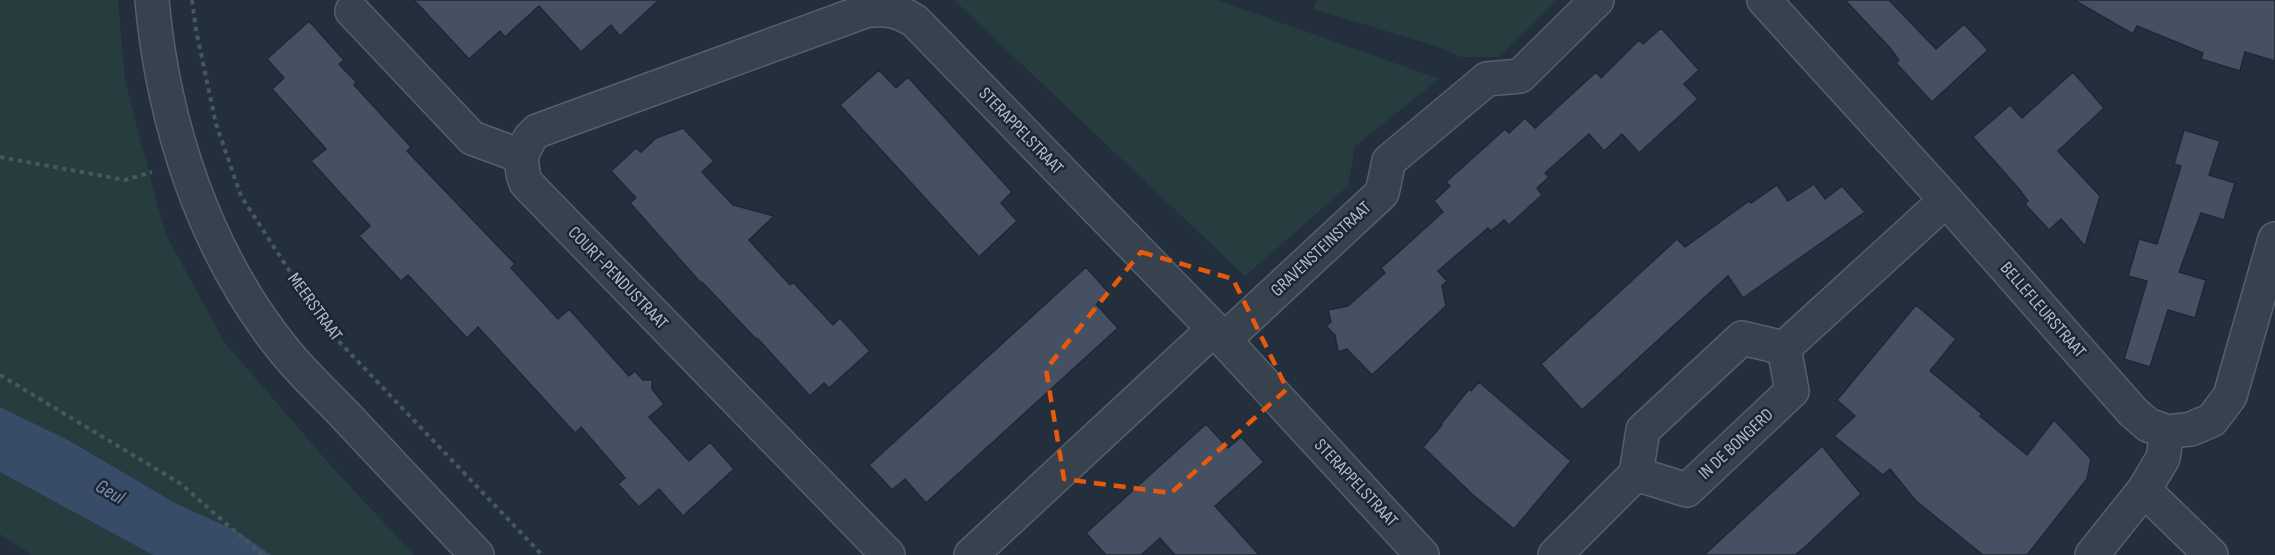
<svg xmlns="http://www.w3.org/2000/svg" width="2275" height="555" viewBox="0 0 2275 555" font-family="'Sofia Sans Condensed',sans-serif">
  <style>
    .green { fill: #263c3f }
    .water { fill: #394c67 }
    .building { fill: #455162; stroke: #1f2835; stroke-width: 1.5 }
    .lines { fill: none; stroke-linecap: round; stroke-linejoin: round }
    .minor-casing { stroke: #565f6c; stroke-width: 36 }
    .tertiary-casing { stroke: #565f6c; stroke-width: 36 }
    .path { stroke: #44595c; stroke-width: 4; stroke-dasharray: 4.5 4.5; stroke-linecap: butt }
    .minor { stroke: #38414e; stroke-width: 33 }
    .tertiary { stroke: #38414e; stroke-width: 33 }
    .marked { fill: none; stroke: #e8590c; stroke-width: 4.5; stroke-dasharray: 12 8; stroke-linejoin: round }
    .labels { text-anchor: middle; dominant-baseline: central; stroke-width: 5; stroke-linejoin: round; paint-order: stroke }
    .street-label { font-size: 18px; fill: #b4bcc9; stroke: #1d2633 }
    .water-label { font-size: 20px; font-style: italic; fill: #7c92b1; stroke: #1d2633 }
  </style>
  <rect width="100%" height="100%" fill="#242f3e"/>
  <path class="green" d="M0 0H118L125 81 165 233 225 343 332 467 414 555H271L239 532 177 504 68 440 0 407Z
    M954 0H1217L1439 79 1355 146 1348 186 1245 276Z
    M1317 0H1557L1499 57H1461L1436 46 1313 9Z
    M0 472 153 555H32L0 534Z"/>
  <path class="water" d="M0 407 68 440 177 504 239 532 271 555H153L0 472Z"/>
  <path class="building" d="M414 0H659L620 36 611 25 581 52 539 6 505 37 500 31 469 59Z
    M1845 0H1889L1936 49 1964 24 1988 50 1932 102 1896 63 1899 60 1890 48Z
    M2074 0H2275V61L2245 52 2240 71 2201 59 2203 53 2137 26 2133 34Z
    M309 21 344 60 339 64 356 82 354 85 411 147 407 151 515 264 511 268 558 319 569 309 629 376 635 371 643 380H652V389L664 404 649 417 689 461 710 442 734 469 683 516 659 489 639 507 618 484 625 478 581 427 575 433 478 327 467 338 408 275 401 281 359 236 370 226 311 161 326 149 272 89 284 78 267 59Z
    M1661 28 1699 70 1684 84 1698 99 1639 153 1622 134 1604 151 1589 134 1545 173 1549 177 1537 188 1542 195 1509 225 1504 220 1491 231 1488 228 1438 271 1447 281 1442 286 1446 306 1372 375 1347 349 1338 352 1335 335 1326 326 1331 322 1328 310 1348 306 1385 273 1381 268 1443 212 1434 201 1450 186 1446 182 1505 129 1509 133 1525 118 1535 128 1596 72 1601 78 1639 40 1643 44Z
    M879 70 896 88 908 77 1012 192 1001 203 1017 221 979 257 840 105Z
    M2073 72 2104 108 2058 151 2100 196 2085 246 2061 219 2049 230 2025 204 2028 201 2019 189 1973 137 2010 105 2022 118Z
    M683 128 714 161 702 172 733 205 774 216 749 240 790 285 793 282 833 325 840 318 870 351 829 388 824 383 810 396 757 338 756 339 702 282 701 283 630 203 636 198 611 171 636 148 641 152 656 138Z
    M2184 130 2220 141 2209 175 2235 183 2224 220 2201 213 2179 272 2206 280 2195 318 2168 310 2150 367 2124 359 2147 281 2128 276 2139 239 2157 244 2181 166 2174 164Z
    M1814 184 1825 199 1842 186 1865 212 1743 298 1728 276 1582 410 1541 364 1677 239 1685 247 1749 201 1751 203 1777 185 1788 201Z
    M1086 267 1109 293 1096 304 1118 328 926 503 905 479 892 490 869 465Z
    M1916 305 1956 339 1930 371 1982 414 1980 416 2027 455 2054 420 2091 459 2087 479 2027 555H1983L1916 501 1890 469 1883 475 1834 436 1855 416 1837 400Z
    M1479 382 1571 461 1514 529 1473 495 1423 447 1442 425 1441 424 1469 389 1471 391Z
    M1206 424 1228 448 1241 437 1264 462 1215 506 1259 555H1175L1160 538 1141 555H1106L1086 533Z
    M1822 446 1861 494 1806 546 1795 555H1704Z"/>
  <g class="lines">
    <defs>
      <path id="minor" d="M1764 0 1946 200 2133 412 2148 425 2167 432 2191 429 2212 420 2230 396 2275 239
        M352 11 472 138 521 156
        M521 156 530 138 537 131 865 11C885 8 898 10 915 21L1214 329 1422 555
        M521 156 523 174 526 183 888 555
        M1224 340 1382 193 1389 161 1487 79 1520 76 1597 0
        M1784 348 1946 200
        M1636 474 1687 490 1792 391 1784 348
        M2144 490 2211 555
        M971 555 1214 329
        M1555 555 1636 474 1643 430 1742 338 1784 348
        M2092 555 2144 490 2163 458 2167 432"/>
      <path id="tertiary" d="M152 0C163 124 205 252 283 349 302 373 325 394 346 416 389 462 433 509 477 555"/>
    </defs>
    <use href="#minor" class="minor-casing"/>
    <use href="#tertiary" class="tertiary-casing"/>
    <path class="path" d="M192 0 196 30 216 124 241 196 327 329 542 555
      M0 157 125 180 152 172
      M0 375 181 484 262 555"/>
    <use href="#minor" class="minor"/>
    <use href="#tertiary" class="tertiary"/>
  </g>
  <path class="marked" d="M1141 252 1233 279 1287 389 1171 493 1064 479 1046 369Z"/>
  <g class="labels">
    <g class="street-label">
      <text transform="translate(1021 131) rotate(46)">STERAPPELSTRAAT</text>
      <text transform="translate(1321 249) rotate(-43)">GRAVENSTEINSTRAAT</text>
      <text transform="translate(618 278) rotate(46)">COURT-PENDUSTRAAT</text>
      <text transform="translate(315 307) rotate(54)">MEERSTRAAT</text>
      <text transform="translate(2043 310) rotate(49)">BELLEFLEURSTRAAT</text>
      <text transform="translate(1736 444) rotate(-43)">IN DE BONGERD</text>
      <text transform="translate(1356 483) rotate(47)">STERAPPELSTRAAT</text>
    </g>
    <g class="water-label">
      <text transform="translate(110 492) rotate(30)">Geul</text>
    </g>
  </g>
</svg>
